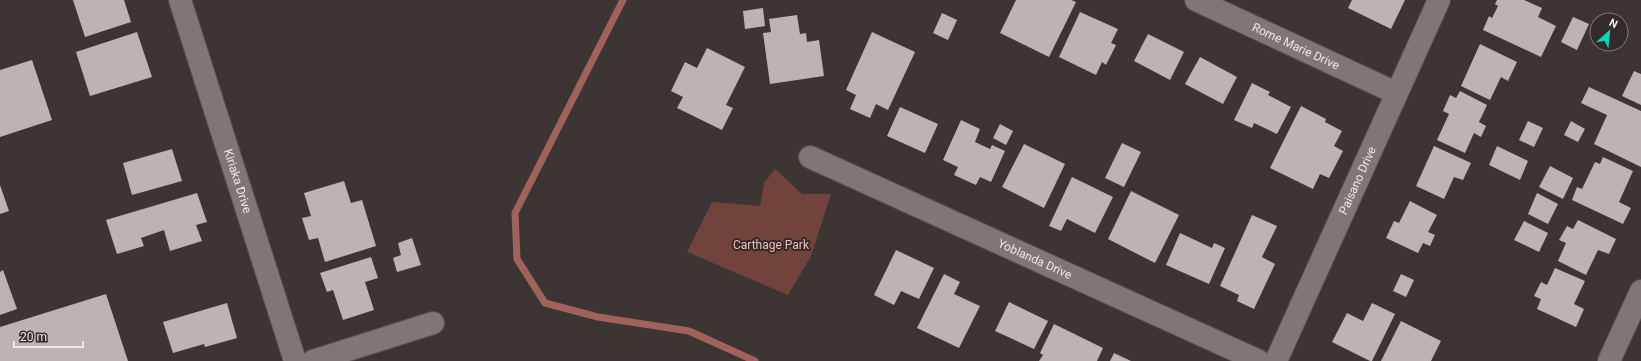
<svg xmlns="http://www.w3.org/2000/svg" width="1641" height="361" viewBox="0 0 1641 361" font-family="Roboto,sans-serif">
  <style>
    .green { fill: #72433d }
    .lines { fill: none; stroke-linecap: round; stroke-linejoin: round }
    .stream { stroke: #a0625b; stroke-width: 7 }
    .building { fill: #bdb3b2 }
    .minor-casing { stroke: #585251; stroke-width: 24 }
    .minor { stroke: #7f7675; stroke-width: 22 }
    .labels { text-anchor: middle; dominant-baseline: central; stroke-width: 4; stroke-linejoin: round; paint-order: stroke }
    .street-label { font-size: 12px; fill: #ece7e6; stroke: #332b2a }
    .park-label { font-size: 12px; fill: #f6bdb6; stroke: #332b2a }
  </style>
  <rect width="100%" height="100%" fill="#3d3534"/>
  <path class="green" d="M775 169 802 194H831L811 256 788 295 687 252 712 202 760 206 764 183Z"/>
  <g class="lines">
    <path class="stream" d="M623 0 515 213 517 259 545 303 598 317 689 331 755 361"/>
  </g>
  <path class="building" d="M73 0H124L131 22 85 37Z
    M1016 0H1071L1076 2 1049 57 1000 33Z
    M1352 0H1405L1391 29 1348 8Z
    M1497 0H1524L1542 8 1538 17 1556 26 1541 57 1483 30 1489 16 1492 18 1498 6 1495 4Z
    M763 8 765 26 745 29 743 11Z
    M1080 12 1118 29 1111 43 1116 45 1106 65 1102 62 1096 75 1059 57Z
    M942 13 957 20 948 40 933 33Z
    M797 15 800 34 806 33 807 42 819 40 824 76 770 84 763 33 771 32 769 19Z
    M1573 17 1589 24 1577 50 1561 42Z
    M137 32 152 77 90 96 76 52Z
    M872 32 915 52 888 110 876 104 870 118 850 109 856 95 846 90Z
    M1148 34 1184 52 1170 80 1134 61Z
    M1480 44 1517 62 1508 81 1501 77 1490 100 1461 86Z
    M707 48 745 67 726 105 733 108 722 130 677 108 683 97 671 91 685 62 697 68Z
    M1200 57 1237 77 1223 104 1185 84Z
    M32 60 52 120 0 137V70Z
    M1634 71 1641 74V105L1622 96Z
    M1252 83 1270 92 1268 95 1291 107 1277 134 1254 123 1252 128 1234 120Z
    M1589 87 1641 111V167L1594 144 1607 115 1581 103Z
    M1460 91 1487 105 1479 122 1486 126 1481 137 1474 133 1465 153 1437 140 1449 114 1443 111 1450 95 1456 98Z
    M1301 106 1326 119 1325 122 1342 131 1334 146 1343 151 1329 178 1320 174 1313 189 1270 168Z
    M900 107 938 124 925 153 887 136Z
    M961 120 980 129 975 142 990 149 992 145 1005 151 991 182 980 177 976 185 954 175 958 167 943 160Z
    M1528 121 1543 128 1534 147 1519 140Z
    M1571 121 1585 129 1578 142 1564 135Z
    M1000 124 1013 131 1006 145 993 138Z
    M1122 143 1141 152 1124 187 1105 178Z
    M1024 144 1065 164 1044 208 1002 187Z
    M1434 146 1471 163 1463 180 1454 177 1444 199 1416 186Z
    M1497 146 1528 161 1520 180 1489 165Z
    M172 149 182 181 132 195 123 163Z
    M1603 157 1633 171 1619 202 1631 208 1623 224 1572 200 1577 187 1582 189 1595 162 1600 164Z
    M1550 166 1573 178 1563 199 1539 187Z
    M1072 177 1113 197 1095 233 1067 219 1061 231 1049 226Z
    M344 181 351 203 362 200 376 246 325 262 318 238 309 240 302 218 311 216 304 193Z
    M0 185 9 211 0 214Z
    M1131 191 1179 215 1155 263 1108 239Z
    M197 193 207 222 196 225 202 241 170 251 164 230 141 238 144 246 117 254 106 220Z
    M1537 193 1558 204 1548 224 1528 214Z
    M1410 201 1437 215 1428 232 1435 235 1430 246 1423 243 1418 253 1386 238 1394 221 1399 223Z
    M1252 215 1277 226 1262 257 1275 264 1254 309 1237 301 1239 295 1220 286Z
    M1578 220 1616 239 1609 254 1598 250 1586 275 1558 261 1566 243 1559 240 1567 226 1573 229Z
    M1524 221 1548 233 1539 252 1514 240Z
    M1180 233 1212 248 1214 243 1225 248 1209 284 1166 265Z
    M412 238 421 265 397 272 393 258 401 255 398 243Z
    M896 250 934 268 919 299 901 291 894 305 874 295Z
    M371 257 378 278 365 282 374 310 343 320 333 290 327 292 320 273Z
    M1555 268 1585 281 1574 304 1584 309 1576 327 1537 309 1541 299 1534 296 1541 282 1547 285Z
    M3 270 17 309 0 315V272Z
    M944 274 960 282 954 294 980 306 959 348 917 328Z
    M1401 274 1414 280 1406 297 1393 291Z
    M106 294 128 361H0V327Z
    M1009 302 1048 321 1034 349 995 331Z
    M227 303 237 338 205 347 204 344 173 353 163 322Z
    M1372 303 1395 314 1372 361H1370L1332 342 1347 313 1363 321Z
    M1401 321 1441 341 1431 361H1381Z
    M1054 324 1103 348 1097 361H1039L1043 355 1040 353Z
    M1114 353 1131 361H1110Z"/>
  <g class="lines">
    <defs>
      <g id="minor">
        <path id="s1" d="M180 0 295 361"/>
        <path id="s2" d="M1196 0 1396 93"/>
        <path id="s3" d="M810 157 1259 361"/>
        <path d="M313 361 433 323"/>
        <path id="s4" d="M1276 361 1439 0"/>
        <path d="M1609 361 1641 291"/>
      </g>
    </defs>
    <use href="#minor" class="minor-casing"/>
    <use href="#minor" class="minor"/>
  </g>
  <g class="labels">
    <g class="street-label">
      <text stroke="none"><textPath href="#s2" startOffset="110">Rome Marie Drive</textPath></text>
      <text stroke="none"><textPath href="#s1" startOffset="190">Kiriaka Drive</textPath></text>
      <text stroke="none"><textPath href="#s4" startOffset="198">Paisano Drive</textPath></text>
      <text stroke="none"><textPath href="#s3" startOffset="247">Yoblanda Drive</textPath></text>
    </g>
    <g class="park-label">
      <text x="771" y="245">Carthage Park</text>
    </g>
  </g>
  <g transform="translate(1609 32) rotate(27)"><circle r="19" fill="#332b2a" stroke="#7d7675"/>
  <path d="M0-3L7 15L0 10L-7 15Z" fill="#0ad5b5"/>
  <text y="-6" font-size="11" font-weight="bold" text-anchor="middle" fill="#ece7e6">N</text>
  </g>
  <path d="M14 341v6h69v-6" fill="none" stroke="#ece7e6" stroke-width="2"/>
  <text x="20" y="341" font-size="12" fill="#ece7e6" stroke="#332b2a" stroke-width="3" paint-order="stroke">20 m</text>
</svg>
